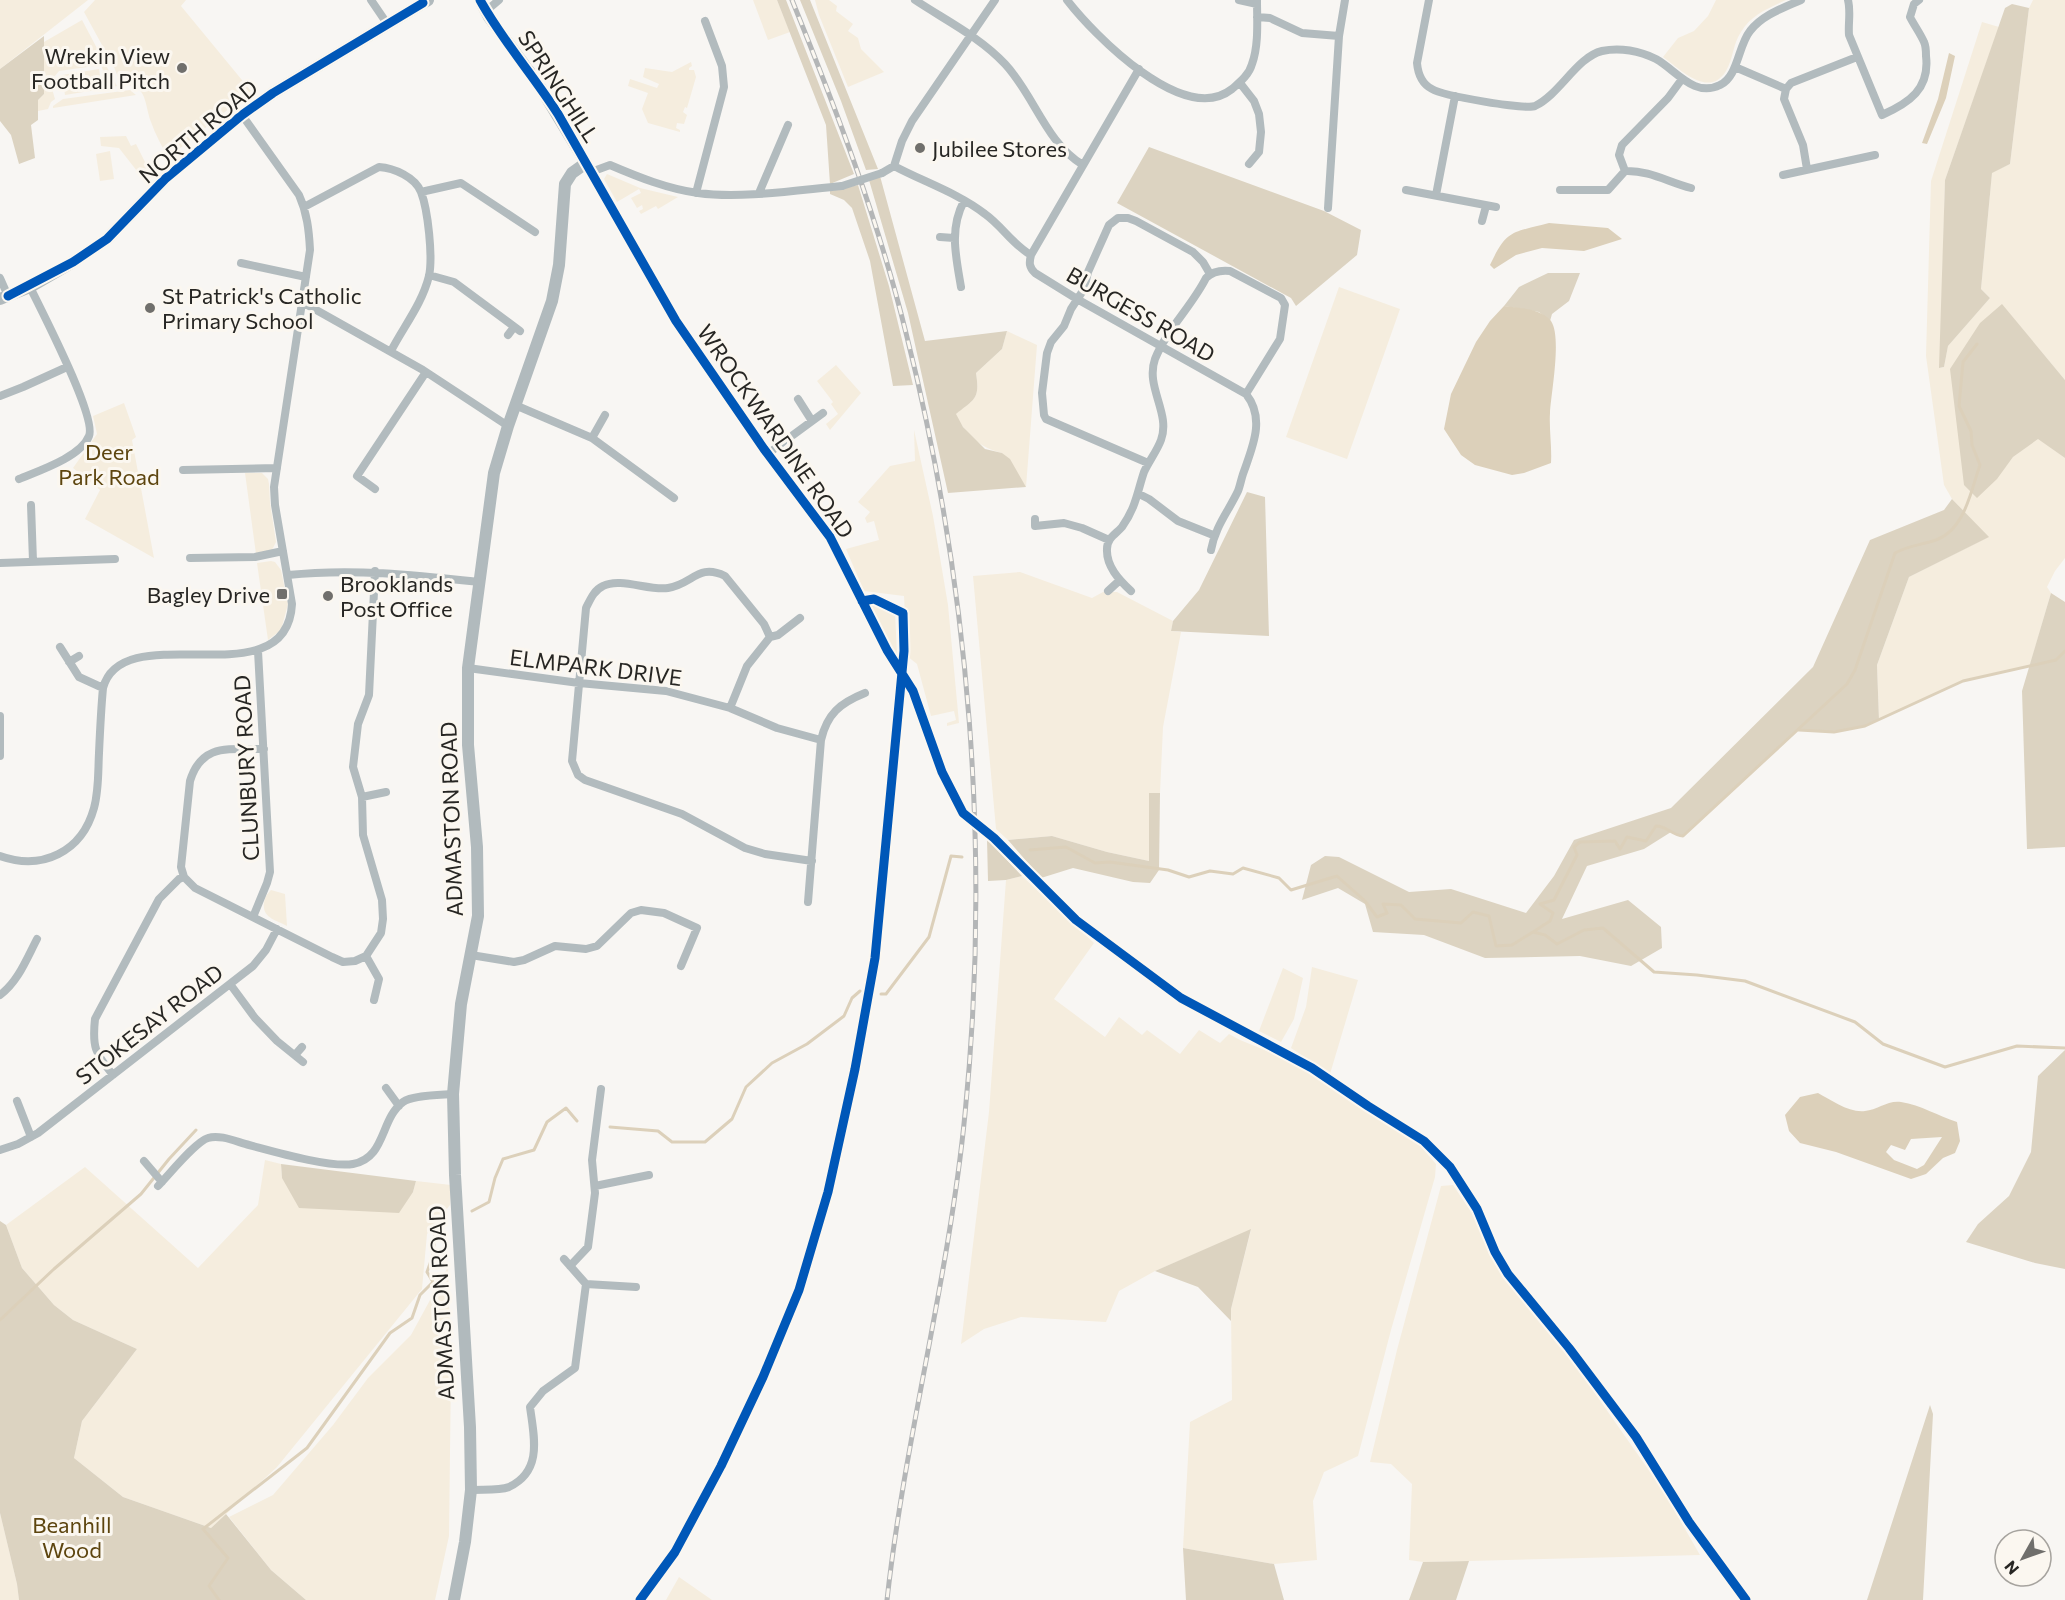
<svg xmlns="http://www.w3.org/2000/svg" width="2065" height="1600" viewBox="0 0 2065 1600" font-family="Commissioner,sans-serif">
  <style>
    .green { fill: #f5edde }
    .forest { fill: #dcd3c1 }
    .water { fill: #dcd0ba; fill-rule: evenodd }
    .lines { fill: none; stroke-linecap: round; stroke-linejoin: round }
    .stream { stroke: #dcd0ba; stroke-width: 3 }
    .street { stroke: #b2bbbe; stroke-width: 8 }
    .secondary { stroke: #b1babd; stroke-width: 12 }
    .rail-casing { stroke: #b4b6b7; stroke-width: 5 }
    .rail { stroke: #fbf7f0; stroke-width: 3; stroke-dasharray: 9; stroke-linecap: butt }
    .street-bridge { stroke: #b2bbbe; stroke-width: 8 }
    .cycleway-casing { stroke: #fbf7f0; stroke-width: 13 }
    .cycleway { stroke: #0057b8; stroke-width: 9 }
    .poi-dot { fill: #706f6c; stroke: #fbf7f0; stroke-width: 2 }
    .labels { text-anchor: middle; dominant-baseline: central; stroke-width: 6; stroke-linejoin: round; paint-order: stroke }
    .poi-label { font-size: 22px; fill: #272623; stroke: #fbf7f0; text-anchor: start }
    .street-label { font-size: 22px; fill: #272623; stroke: #fbf7f0 }
    .park-label { font-size: 22px; fill: #5d450f; stroke: #fbf7f0 }
  </style>
  <rect width="100%" height="100%" fill="#f8f6f3"/>
  <path class="green" d="M0 0H88L0 69Z
    M95 0H186L181 6 251 91 168 158C162 146 155 134 151 122 144 104 148 83 121 85L114 67 84 12Z
    M753 0H777L790 32 768 40Z
    M815 0H829L837 6 836 11 853 24 848 31 858 38 861 49 884 72 848 87 819 15Z
    M1716 0H1786C1769 8 1751 15 1741 32 1733 43 1733 60 1726 71 1709 99 1680 69 1663 57L1678 38 1694 31 1708 16Z
    M2033 0H2065V380L2002 305 1996 479 2013 457 2038 438 2065 458V558L2055 571 2047 587 2051 593 2030 665 1963 681 1879 720 1877 665 1909 577 1988 537 1952 499 1944 485 1926 356 1931 181 1982 22 1999 27 1945 180 1940 368 1944 367 1948 346 1990 298 1981 289 1992 172 2010 164 2029 8Z
    M82 20 117 86 105 89 104 83 107 82 101 65 59 71 50 82 55 99 51 102 48 109 38 111V100L44 94V42Z
    M691 62 692 66 689 68V70H694L696 77 687 108 685 107 683 112 687 115 684 124 677 123 676 128 680 130V132L648 123 642 109 648 93 628 86 630 79 657 88 659 84 643 77 645 68 672 72Z
    M99 69 102 89 65 95 62 75Z
    M130 90 136 95 53 108V106L63 99Z
    M126 136 131 146 136 144 152 176 148 181 144 180 119 148 101 146 100 137Z
    M110 151 114 179 100 181 96 154Z
    M607 174 640 188 678 197 658 209 656 206 641 214 639 211 643 209 642 205 637 208 631 198 641 193 639 189 617 202 604 179Z
    M1339 287 1400 309 1347 459 1286 437Z
    M1007 331 1037 345 1026 487 1002 453C978 447 967 435 955 414 975 399 980 399 976 373L1002 349Z
    M836 365 861 393 830 430 826 424 838 414 831 404 833 402 817 381Z
    M124 403 136 437 132 440 154 558 85 519 100 490 73 468 97 434 93 416Z
    M914 430 933 516 948 605 959 723 947 726V723L956 720 954 711 931 716 917 664 907 656 904 596 864 591 846 549 879 540 874 521 867 523 865 518 870 512 858 502 890 466 915 461Z
    M245 473H262L268 479 269 484 270 503 276 542 272 550 256 554Z
    M271 561 275 562 281 570 288 604 281 630 268 640 257 563Z
    M1020 572 1092 598 1103 592H1117L1173 621 1171 631 1181 632 1163 727 1160 793H1149V861L1107 852 1052 836 1008 840 996 829 973 576Z
    M870 603H877L895 613 897 653H893Z
    M1022 876 1094 943 1054 999 1105 1037 1119 1017 1142 1035 1147 1030 1180 1054 1199 1030 1220 1043 1229 1034 1240 1040 1284 1058 1351 1099 1376 1118 1416 1141 1436 1164 1435 1177 1391 1330 1358 1456 1324 1472 1313 1501 1317 1560 1274 1564 1183 1548 1190 1422 1232 1400 1231 1309 1251 1230 1155 1271 1119 1291 1106 1322 1021 1317 984 1329 961 1344 989 1112 1006 880Z
    M271 890 285 894 287 926C276 920 262 918 264 903 265 897 267 894 271 890Z
    M1312 967 1358 980 1330 1074 1291 1048 1306 1007Z
    M1283 968 1303 978 1294 1019 1281 1042 1259 1031Z
    M265 1160 281 1164 282 1178 413 1192 416 1181 451 1185 450 1205 427 1234 422 1289 277 1467 211 1528 123 1497 74 1458 82 1421 137 1349 73 1320 54 1305 22 1268 6 1225 85 1167 198 1268 258 1205Z
    M1453 1185 1476 1219 1489 1254 1504 1277 1566 1352 1662 1489 1700 1555 1469 1561 1423 1562 1409 1560 1412 1484 1391 1464 1370 1462 1397 1350 1441 1186Z
    M448 1267 451 1370 449 1536 435 1600H306L271 1570 229 1517 273 1495 333 1425 368 1378 411 1335Z
    M0 1513 17 1584 19 1600H0Z
    M679 1577 712 1600H666Z"/>
  <path class="forest" d="M777 0H786L854 174 830 184 826 125Z
    M800 0H810L878 169 866 170 841 101Z
    M2012 4 2029 8 2010 164 1992 173 1981 289 1990 298 1948 346 1944 367 1939 368 1945 180 2005 8Z
    M44 36V94L38 100V120L31 125 35 158 19 164 11 135 0 121V69Z
    M1149 147 1324 211 1361 230 1357 255 1296 306 1291 298 1117 203Z
    M880 176 925 341 1007 331 1002 349 976 373C980 399 975 399 956 414L963 427 985 449 1002 453 1010 459 1026 487 948 493 908 313 869 180Z
    M858 185 889 286 913 385 893 386 870 261 852 208 844 200 830 194V191Z
    M1548 273H1580L1569 301 1552 314 1550 321 1539 312 1504 306 1519 287Z
    M2002 304 2065 380V458L2038 439 2013 457 1997 479 1977 498 1964 485 1950 369 1980 323Z
    M1247 492 1265 497 1269 636 1171 631 1173 621 1199 590Z
    M1952 499 1989 537 1909 577 1877 665 1879 720C1849 733 1829 732 1798 730L1683 836 1676 835 1671 832 1644 849 1587 866 1562 919 1628 900 1661 927 1662 948 1631 966 1580 956 1485 958 1424 935 1373 932 1365 904 1338 888 1302 900 1311 865 1325 856 1339 857 1409 892 1451 889 1526 913 1554 876 1574 840 1671 808 1813 667 1870 540 1944 510Z
    M2051 593 2065 602V847L2027 849 2022 691Z
    M1149 793H1160L1159 870 1150 883 1133 882 1073 868 1041 878 1008 840 1052 836 1107 852 1149 861Z
    M987 839 1022 876 1006 880 988 881Z
    M2065 1050V1269L2035 1263 1966 1242 1978 1224 2009 1196 2031 1152 2038 1076Z
    M281 1164 416 1181 413 1192 399 1213 299 1208 282 1178Z
    M0 1221 6 1225 22 1268 54 1305 73 1320 137 1349 82 1421 74 1458 123 1497 211 1528 226 1514 271 1570 306 1600H19L17 1584 0 1513Z
    M1251 1229 1231 1309V1321L1198 1287 1155 1271Z
    M1930 1405 1933 1414 1923 1600H1867Z
    M1183 1548 1274 1564 1284 1600H1186Z
    M1469 1561 1456 1600H1409L1423 1562Z"/>
  <path class="water" d="M1949 53 1955 56 1946 98 1927 144 1922 143 1938 99Z
    M1549 223 1608 228 1622 239 1584 251 1542 248 1516 255 1494 269 1490 265C1507 229 1512 233 1549 223Z
    M1504 306C1518 308 1541 308 1551 321 1562 337 1551 393 1550 413 1549 429 1552 447 1551 463L1524 473 1512 475 1475 465 1461 455 1444 429 1451 394 1476 342 1490 321Z
    M1818 1093C1831 1100 1849 1113 1865 1111 1877 1110 1888 1100 1901 1102 1921 1105 1938 1116 1957 1122L1960 1141 1955 1153 1943 1158 1926 1174 1911 1179 1836 1152 1800 1143 1789 1131 1785 1115 1800 1097ZM1942 1137 1924 1165 1917 1169 1894 1160 1886 1152 1891 1145 1905 1150 1911 1139Z"/>
  <g class="lines">
    <path class="stream" d="M1799 730 1834 732 1865 726 1963 681 2056 660 2065 651
      M1030 850 1066 847 1095 863 1110 862 1168 870 1189 877 1210 871 1233 874 1243 868 1279 878 1291 890 1337 876 1365 901 1377 917 1387 913 1383 904 1401 905 1415 919 1461 923 1473 912 1489 916 1496 946 1512 945 1533 932 1545 935 1557 944 1584 930 1603 928 1654 972 1697 975 1745 981 1855 1022 1883 1044 1945 1067 2017 1046 2065 1048
      M1533 932 1550 921 1553 913 1540 904 1554 900 1577 855 1574 847 1580 842 1615 841 1620 849 1627 837 1646 841 1656 826C1667 826 1672 835 1683 836L1847 684 1855 670 1895 553C1910 545 1921 545 1936 540 1965 530 1971 490 1980 465L1972 445 1971 431 1959 406 1963 362 1977 344
      M881 994H886L929 937 951 856 962 857
      M610 1127 658 1131 672 1142H705L732 1119 746 1087 772 1063 807 1044 844 1016 852 998 860 991
      M472 1211 489 1202 495 1178 503 1159 534 1150 547 1122 566 1108 577 1121
      M0 1320 54 1269 141 1194 169 1159 196 1130
      M219 1600 209 1586 228 1558 203 1529 307 1448 390 1333 412 1318 420 1295 433 1282 427 1272 433 1255 435 1233 442 1221"/>
    <path class="street" d="M371 0 388 25
      M915 0C945 20 980 37 1005 64 1034 95 1046 143 1083 165
      M1067 0C1094 35 1184 127 1232 89 1240 82 1249 75 1252 64 1259 45 1257 20 1257 0
      M1239 0 1257 4
      M1429 0 1417 63C1418 74 1422 84 1432 89 1443 96 1526 110 1535 106 1560 94 1577 57 1602 51 1620 47 1640 51 1656 59 1676 70 1694 98 1720 85 1738 77 1738 46 1750 31 1762 15 1783 8 1801 0
      M1848 0C1851 12 1848 23 1849 35L1882 115C1909 103 1930 89 1926 56 1926 51 1926 46 1924 42 1920 33 1914 25 1910 17L1914 4 1919 0
      M486 11 499 0
      M1257 17 1270 18 1302 33 1339 36
      M1735 67 1786 89
      M1139 69 1031 255C1029 263 1029 267 1035 273L1077 299 1246 394C1266 419 1252 448 1243 474 1241 480 1240 486 1238 491 1228 512 1215 527 1211 550
      M1240 83 1254 101 1259 114 1261 132 1259 152 1249 164
      M1786 89 1784 99 1803 145 1807 169
      M1786 89 1791 83 1857 57
      M586 163 676 321 764 449 830 537 887 650 913 691 942 772 963 813 994 838 1076 920 1181 998 1312 1068 1368 1106 1424 1141 1450 1167 1477 1209 1495 1252 1508 1274 1569 1348 1636 1437 1689 1522 1746 1600
      M894 166C924 182 958 193 985 214 1002 226 1013 245 1031 255
      M1625 171 1619 155 1622 145 1668 98 1682 79
      M591 172 610 165C638 177 668 189 698 193 741 199 798 190 842 186
      M882 173 894 166 902 141 912 121 995 0
      M1783 175 1875 155
      M1406 190 1496 207
      M1560 190H1608L1625 171C1649 170 1668 182 1691 188
      M421 192 461 183 535 232
      M696 193 724 87 722 66 705 21
      M759 193 788 125
      M1436 195 1455 96
      M304 207 379 167C394 168 415 177 421 192 428 210 433 257 429 276 422 304 404 326 391 351
      M1328 208 1339 36 1345 0
      M1482 221 1486 206
      M940 237 954 238
      M241 263 306 277
      M429 275 454 282 520 331
      M0 278 8 296
      M961 287C956 257 949 229 964 201
      M302 302 423 370 508 426
      M508 335 514 327
      M0 396 23 387 67 367
      M798 399 812 421
      M515 405 592 438 674 498
      M793 435 823 413
      M592 438 605 415
      M768 454 783 442
      M1148 463 1046 419 1044 415 1042 393 1047 353 1051 342 1064 326 1071 309 1084 289 1088 272 1109 225 1118 218H1128L1136 221 1193 252 1203 262 1210 274
      M183 470 277 468
      M19 479C38 471 81 457 89 436 97 417 41 310 30 287
      M375 489 357 476 426 372
      M1139 494 1149 499 1178 521 1213 535
      M31 505 33 561
      M1035 519V526L1064 523 1082 528 1109 540
      M190 558 255 557 283 551
      M0 563 115 559
      M288 575C352 568 415 575 479 582
      M1108 591 1120 580
      M1131 591C1119 580 1106 566 1107 549 1107 538 1116 534 1122 527 1136 507 1137 493 1144 472 1149 461 1157 451 1161 440 1171 413 1145 387 1155 359 1167 329 1192 306 1206 278 1213 271 1221 270 1230 271L1281 298 1285 305 1280 339 1246 394
      M770 637 778 635 800 618
      M60 647 79 677 103 688
      M69 662 79 656
      M468 668 579 683 666 691 730 708 777 728 821 740
      M730 708 747 666 770 637 764 624 725 576C698 563 693 584 668 588 649 591 620 577 603 586 594 590 590 600 586 608L572 761 578 775 585 780 682 814 745 848 765 854 812 861
      M0 716V756
      M264 749C230 750 202 742 190 781L181 867 184 877 195 888 332 957 343 962 355 961 366 956 381 933 383 919 382 900 363 835 362 797 353 767 358 724 369 695 375 571
      M362 797 386 792
      M0 856C42 871 82 852 94 808 99 790 98 771 99 753 100 731 101 709 103 688 123 614 287 701 292 604L275 505 274 487 310 250C309 230 307 213 299 195L242 115
      M808 902 821 740C827 714 840 703 865 693
      M253 917 267 883 270 872 258 651
      M471 955 514 962 524 960 555 946 586 949 597 946 631 913 641 910 664 913 697 928 681 966
      M366 956 379 979 374 1000
      M230 984 255 1018 277 1041 303 1062
      M0 995C18 982 27 958 37 939
      M295 1055 302 1047
      M113 1075C95 1053 92 1047 95 1019L159 899 179 879 184 877
      M386 1088 399 1106
      M17 1101 31 1137
      M0 1150 18 1144 38 1133 253 966 266 950 277 929
      M144 1161 162 1182
      M158 1186C169 1175 195 1142 208 1138 220 1134 237 1142 249 1145 272 1151 330 1168 353 1164 386 1158 380 1119 403 1102 412 1095 440 1095 453 1094
      M595 1186 649 1175
      M570 1266 588 1247 595 1193 592 1160 601 1089
      M586 1284 636 1287
      M471 1490C481 1489 499 1491 509 1487 543 1471 534 1437 530 1407L543 1391 575 1368 586 1284 564 1259"/>
    <path class="secondary" d="M0 299 30 287 73 262 107 239 165 179 242 115 273 93 428 0
      M454 1600 465 1542 471 1490 470 1427 455 1175 453 1094 461 1004 478 916 477 847 468 745V668L494 473 508 426 552 301 559 265 565 184 572 173 586 163 537 82 489 17 480 0"/>
    <defs>
      <path id="rail" d="M792 0C836 109 878 219 906 333 970 587 991 854 965 1114 949 1278 905 1437 887 1600"/>
    </defs>
    <use href="#rail" class="rail-casing"/>
    <use href="#rail" class="rail"/>
    <path class="street-bridge" d="M842 186 882 173"/>
    <defs>
      <path id="cycleway" d="M480 0C502 40 533 75 558 114L676 321 764 449 830 537 887 650 913 691 942 772 963 813 994 838 1076 920 1181 998 1312 1068 1368 1106 1424 1141 1450 1167 1477 1209 1495 1252 1508 1274 1569 1348 1636 1437 1689 1522 1746 1600
        M8 296 73 262 107 239 165 179 242 115 273 93 423 3
        M640 1600 675 1552 721 1466 763 1377 799 1290 828 1192 855 1069 875 958 904 651 903 613 874 599 862 601"/>
    </defs>
    <use href="#cycleway" class="cycleway-casing"/>
    <use href="#cycleway" class="cycleway"/>
  </g>
  <g class="poi-dot">
    <circle cx="182" cy="68" r="6"/>
    <circle cx="920" cy="148" r="6"/>
    <circle cx="150" cy="308" r="6"/>
    <rect x="276" y="588" width="12" height="12" rx="3"/>
    <circle cx="328" cy="596" r="6"/>
  </g>
  <g class="labels">
    <g class="poi-label">
      <text x="170" y="55" text-anchor="end">Wrekin View<tspan x="170" dy="25">Football Pitch</tspan></text>
      <text x="932" y="148">Jubilee Stores</text>
      <text x="162" y="295">St Patrick's Catholic<tspan x="162" dy="25">Primary School</tspan></text>
      <text x="340" y="583">Brooklands<tspan x="340" dy="25">Post Office</tspan></text>
      <text x="270" y="594" text-anchor="end">Bagley Drive</text>
    </g>
    <g class="street-label">
      <text transform="translate(559 86) rotate(57)">SPRINGHILL</text>
      <text transform="translate(198 131) rotate(-40)">NORTH ROAD</text>
      <text transform="translate(1141 314) rotate(30)">BURGESS ROAD</text>
      <text transform="translate(776 431) rotate(55)">WROCKWARDINE ROAD</text>
      <text transform="translate(596 667) rotate(7)">ELMPARK DRIVE</text>
      <text transform="translate(246 768) rotate(-93)">CLUNBURY ROAD</text>
      <text transform="translate(451 819) rotate(-92)">ADMASTON ROAD</text>
      <text transform="translate(149 1024) rotate(-38)">STOKESAY ROAD</text>
      <text transform="translate(441 1303) rotate(-93)">ADMASTON ROAD</text>
    </g>
    <g class="park-label">
      <text x="109" y="451">Deer<tspan x="109" dy="25">Park Road</tspan></text>
      <text x="72" y="1524">Beanhill<tspan x="72" dy="25">Wood</tspan></text>
    </g>
  </g>
  <g transform="translate(2023 1558) rotate(230)"><circle r="28" fill="#fbf7f0" stroke="#a6a39e" stroke-width="1.5"/>
  <path d="M0-4.5L10 22L0 15L-10 22Z" fill="#706f6c"/>
  <text y="-9" font-size="16" font-weight="bold" text-anchor="middle" fill="#272623">N</text>
  </g>
</svg>
